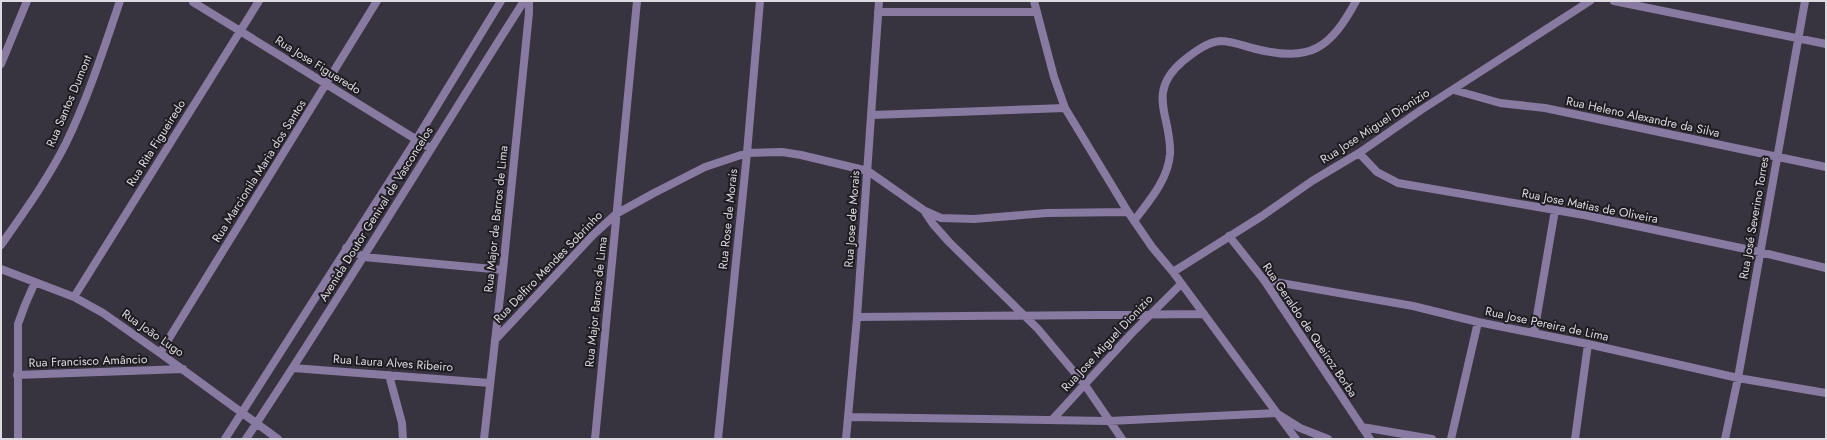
<svg xmlns="http://www.w3.org/2000/svg" width="1827" height="440" viewBox="0 0 1827 440" font-family="Jost,sans-serif">
  <style>
    .lines { fill: none; stroke-linecap: round; stroke-linejoin: round }
    .street { stroke: #897aa2; stroke-width: 8 }
    .labels { text-anchor: middle; dominant-baseline: central; stroke-width: 4; stroke-linejoin: round; paint-order: stroke }
    .street-label { font-size: 12px; fill: #dddae2; stroke: #1e1c21 }
  </style>
  <rect width="100%" height="100%" fill="#37333f"/>
  <g class="lines">
    <path class="street" d="M1034 1 1054 77 1065 108 1128 212 1152 247 1173 272 1296 439
      M1614 1 1826 44
      M193 2 430 148
      M878 12H1037
      M1 64 27 1
      M1454 90 1500 103 1545 108 1826 167
      M872 115 1065 108
      M1359 153 1377 172 1398 183 1584 215 1760 252 1826 268
      M925 212 933 224 949 242 1038 329 1085 385 1122 439
      M1134 221C1149 201 1168 180 1170 154 1172 117 1145 93 1183 61 1193 53 1207 42 1220 41 1232 41 1244 46 1256 49 1311 62 1330 49 1356 1
      M1229 236 1264 280 1370 439
      M1 245C24 212 48 179 66 143 88 98 104 48 120 1
      M346 248 364 257 503 270
      M1 269 74 297 103 313 160 353 278 439
      M1173 272 1262 216 1312 181 1359 153 1421 110 1590 1
      M1264 280 1413 306 1478 322 1588 344 1738 378 1826 393
      M74 297 259 1
      M857 317 1204 314
      M1534 333 1555 210
      M495 340 593 235 616 214 654 193 705 167 747 153 782 152 801 155 868 171 925 211 941 218 974 219 1047 213 1128 212
      M160 353 377 1
      M293 368 490 383
      M17 375 183 369
      M389 375 402 423 403 439
      M849 417 1109 421 1276 413 1300 428 1328 439
      M1052 420 1131 334 1181 284
      M1362 427 1432 439
      M18 439V324L25 305 35 282
      M225 439 416 140 501 1
      M246 439C342 295 431 147 524 1
      M484 439 503 270 529 13V1
      M595 439 637 1
      M718 439 747 153 760 1
      M846 439 857 317 879 1
      M1451 439 1478 322
      M1575 439 1588 344
      M1725 439 1738 378 1805 1"/>
  </g>
  <g class="labels">
    <g class="street-label">
      <text transform="translate(318 65) rotate(32)">Rua Jose Figueredo</text>
      <text transform="translate(69 101) rotate(-67)">Rua Santos Dumont</text>
      <text transform="translate(1643 117) rotate(12)">Rua Heleno Alexandre da Silva</text>
      <text transform="translate(1375 126) rotate(-33)">Rua Jose Miguel Dionizio</text>
      <text transform="translate(156 143) rotate(-58)">Rua Rita Figueiredo</text>
      <text transform="translate(259 171) rotate(-58)">Rua Marcionila Maria dos Santos</text>
      <text transform="translate(1590 206) rotate(11)">Rua Jose Matias de Oliveira</text>
      <text transform="translate(376 214) rotate(-58)">Avenida Doutor Genival de Vasconcelos</text>
      <text transform="translate(1754 218) rotate(-80)">Rua José Severino Torres</text>
      <text transform="translate(496 219) rotate(-84)">Rua Major de Barros de Lima</text>
      <text transform="translate(728 219) rotate(-84)">Rua Rose de Morais</text>
      <text transform="translate(852 219) rotate(-86)">Rua Jose de Morais</text>
      <text transform="translate(548 267) rotate(-46)">Rua Delfiro Mendes Sobrinho</text>
      <text transform="translate(596 302) rotate(-84)">Rua Major Barros de Lima</text>
      <text transform="translate(1547 324) rotate(12)">Rua Jose Pereira de Lima</text>
      <text transform="translate(1310 330) rotate(56)">Rua Geraldo de Queiroz Borba</text>
      <text transform="translate(153 333) rotate(35)">Rua João Lugo</text>
      <text transform="translate(1107 343) rotate(-47)">Rua Jose Miguel Dionizio</text>
      <text transform="translate(88 361) rotate(-2)">Rua Francisco Amâncio</text>
      <text transform="translate(393 363) rotate(4)">Rua Laura Alves Ribeiro</text>
    </g>
  </g>
  <rect width="1827" height="440" fill="none" stroke="#dddae2" stroke-width="4"/>
</svg>
